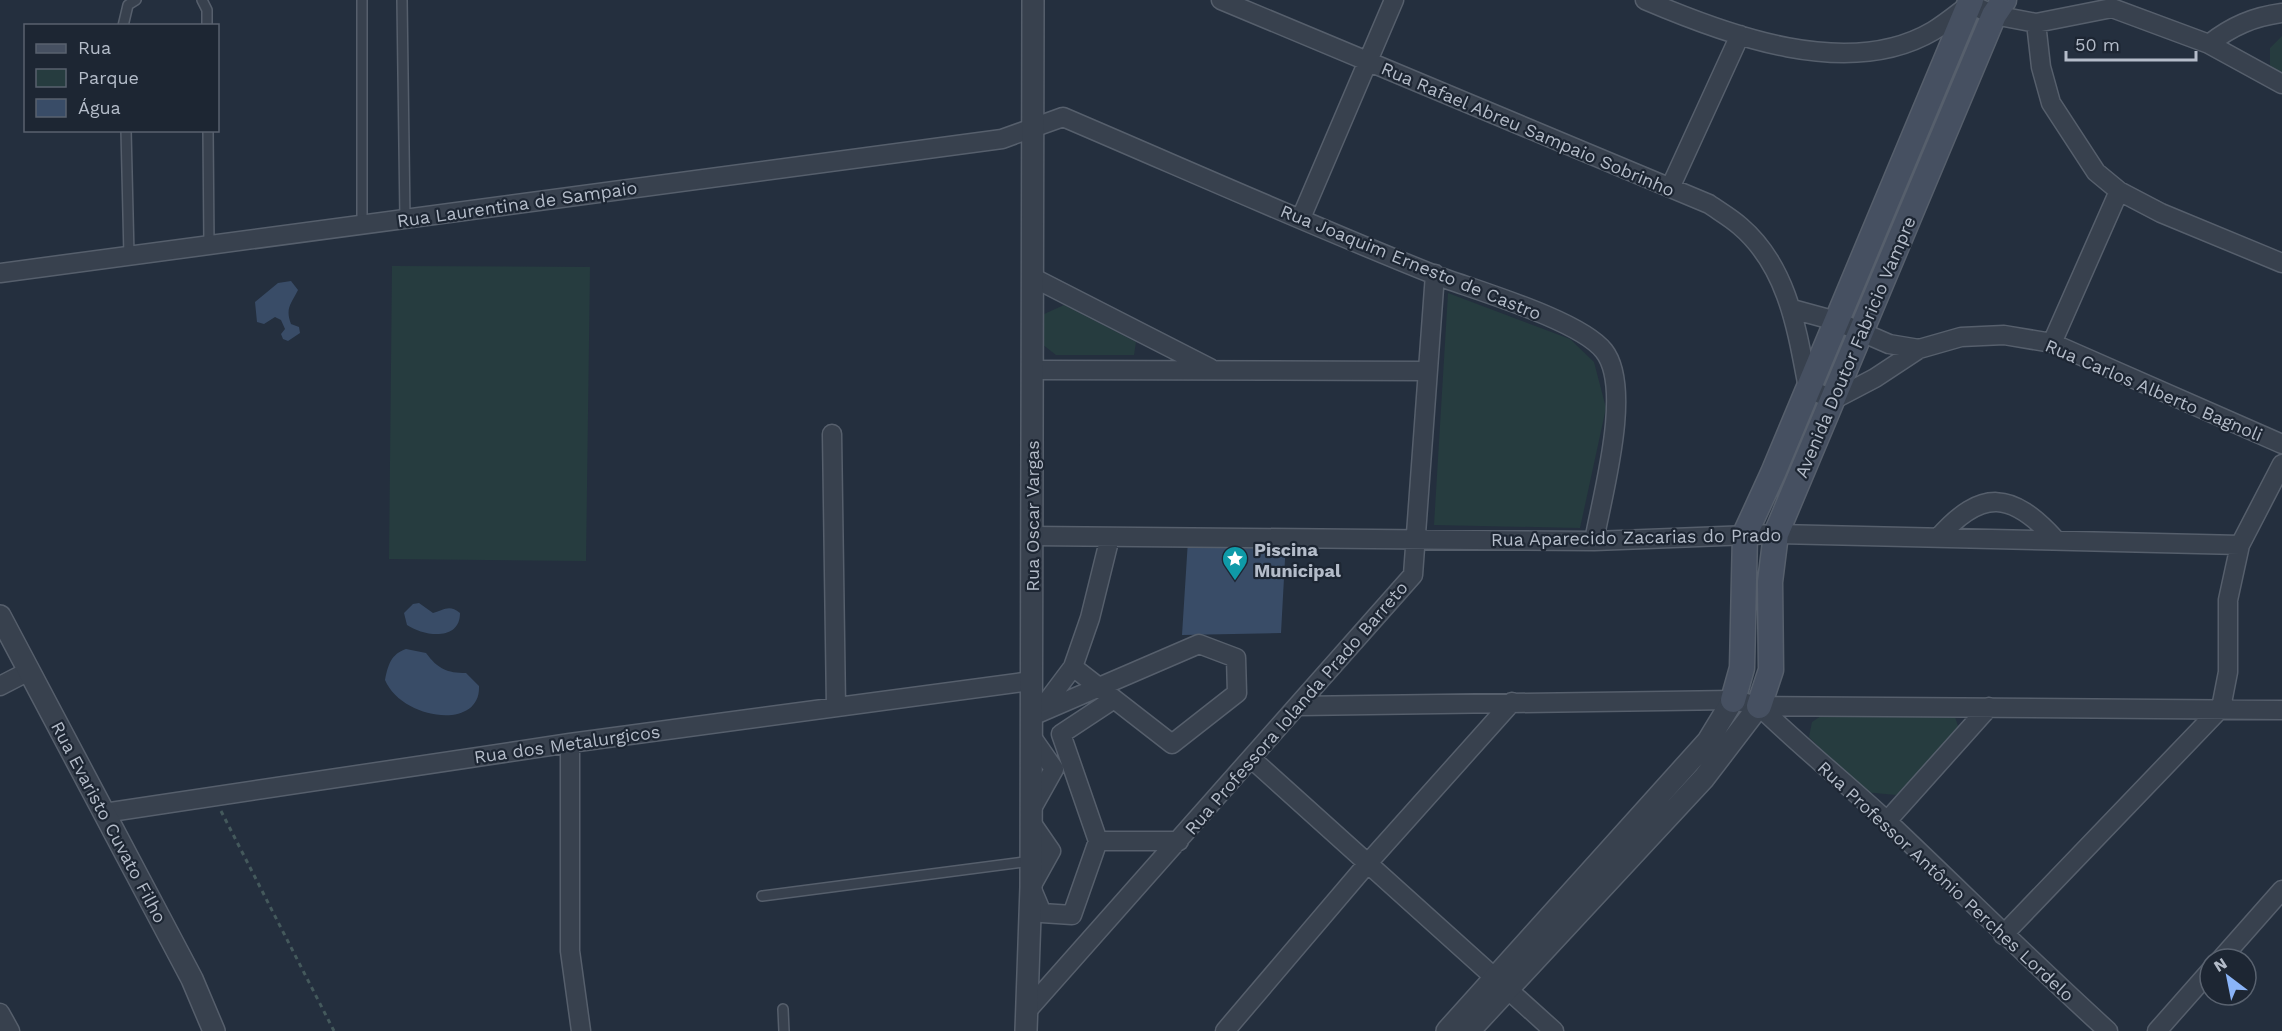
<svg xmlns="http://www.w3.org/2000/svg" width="2282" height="1031" viewBox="0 0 2282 1031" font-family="'Work Sans',sans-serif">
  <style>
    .green { fill: #263c3f }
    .water { fill: #394c67 }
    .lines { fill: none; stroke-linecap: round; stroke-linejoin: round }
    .service-casing { stroke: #565f6c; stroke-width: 12 }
    .minor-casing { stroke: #565f6c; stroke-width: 21 }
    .tertiary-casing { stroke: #565f6c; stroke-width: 24 }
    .secondary-casing { stroke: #565f6c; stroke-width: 27 }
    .path { stroke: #44595c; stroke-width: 3; stroke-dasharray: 4.5 4.5; stroke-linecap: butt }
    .service { stroke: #38414e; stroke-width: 9 }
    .minor { stroke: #38414e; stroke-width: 18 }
    .tertiary { stroke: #38414e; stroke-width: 21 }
    .secondary { stroke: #465061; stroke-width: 24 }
    .labels { text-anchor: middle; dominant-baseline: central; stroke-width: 4.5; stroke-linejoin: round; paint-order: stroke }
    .street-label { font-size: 18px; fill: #b4bcc9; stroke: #1d2633 }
    .poi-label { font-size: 18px; font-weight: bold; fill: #b4bcc9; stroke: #1d2633; text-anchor: start }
  </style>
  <rect width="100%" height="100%" fill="#242f3e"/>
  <path class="green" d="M2282 36V78L2270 65V48Z
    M392 266 590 267 586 561 389 559Z
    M1448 293 1570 339 1594 362 1606 408 1580 528 1434 525Z
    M1064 305 1136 342 1134 355H1056L1042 344V315Z
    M1824 714 1955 717 1959 729 1896 795 1864 792 1809 737 1812 722Z"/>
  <path class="water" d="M291 281 298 290C291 304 285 308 291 324L299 327 300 333 288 341 283 339 281 334 285 329 281 320 275 317 264 324 257 322 255 302 278 283Z
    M1188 540 1286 541 1281 633 1182 635Z
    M419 603 433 613C444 610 449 604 460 613 460 642 423 636 407 625L404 613 413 604Z
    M406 649 426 653C438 669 447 673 466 673L479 686C481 731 402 720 385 680 388 665 391 654 406 649Z"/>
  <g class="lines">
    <defs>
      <path id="service" d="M202 0 207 10V26
        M362 0V225
        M402 0 405 219
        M123 26 128 5 136 0
        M126 130 129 256
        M208 130 209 246
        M762 896 1031 861
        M783 1009 784 1031"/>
      <path id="minor" d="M1221 0 1709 204C1719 211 1731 218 1740 226 1788 267 1797 330 1808 388L1833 400 1875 378 1919 349 1961 337 2004 335 2052 343 2282 444
        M1645 0C1727 35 1848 81 1933 31 1946 23 1958 13 1970 4L1994 15 2036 23 2112 8 2209 44 2282 84
        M2036 23 2041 67 2051 103 2096 172 2119 191 2161 213 2282 263
        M2209 44C2232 26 2253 17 2282 13
        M1670 188 1740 35
        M1301 218 1394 0
        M0 273 1002 139 1063 117C1187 170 1310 225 1435 275 1475 290 1580 320 1604 351 1633 388 1602 496 1594 541
        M1032 277 1210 368
        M1792 309 1836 321 1889 344 1919 349
        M2052 343 2119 191
        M1032 370 1427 371
        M832 434 836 707
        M1032 536 1594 541 1776 534 2240 545
        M1938 538C1982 488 2012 492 2055 539
        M0 686 29 671
        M1299 706 1733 700 1759 706 2282 710
        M1759 706C1801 747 1846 783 1888 822 1962 892 2033 963 2108 1031
        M1040 711 1073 667 1090 618 1110 537
        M1039 713 1199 644 1236 658 1237 693 1172 744C1139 718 1106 693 1073 667
        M570 743V951L581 1031
        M1253 760 1554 1031
        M1031 810 1054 769 1031 736
        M104 813 570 743 1031 681
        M1887 821 1989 707
        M1031 822 1051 851 1031 887 1042 913 1072 915 1098 841 1061 734 1114 699
        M1098 841H1179
        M2003 935 2221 708 2228 672V600L2240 545 2282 464
        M2221 959 2282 890
        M1026 1012 1413 575 1435 274
        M0 1013 10 1031
        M1225 1031 1368 863 1512 702
        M2157 1031 2210 971"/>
      <path id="tertiary" d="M0 616 192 979 214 1031
        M1026 1031 1031 887 1033 0
        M1447 1031 1708 741 1733 700
        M1469 1031 1704 778 1759 706"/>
      <path id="secondary" d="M1733 700 1742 668 1745 534 1773 473 1971 0
        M1759 706 1771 670 1770 582 1776 534 1994 15 2004 0"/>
    </defs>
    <use href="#service" class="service-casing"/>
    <use href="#minor" class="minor-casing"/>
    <use href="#tertiary" class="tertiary-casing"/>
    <use href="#secondary" class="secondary-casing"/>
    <path class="path" d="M221 811 334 1031"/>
    <use href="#service" class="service"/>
    <use href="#minor" class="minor"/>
    <use href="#tertiary" class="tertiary"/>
    <use href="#secondary" class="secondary"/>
  </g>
  <defs>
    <symbol id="sight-pin" viewBox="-11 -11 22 30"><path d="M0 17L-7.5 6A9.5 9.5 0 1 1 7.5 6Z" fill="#0f9aa8" stroke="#1d2633"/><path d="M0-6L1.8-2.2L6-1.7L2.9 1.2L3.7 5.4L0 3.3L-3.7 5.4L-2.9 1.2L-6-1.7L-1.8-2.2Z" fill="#fff"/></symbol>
  </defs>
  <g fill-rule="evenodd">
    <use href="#sight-pin" x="1220" y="544" width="30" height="40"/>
  </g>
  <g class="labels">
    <g class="street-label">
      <text transform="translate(1528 129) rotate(23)">Rua Rafael Abreu Sampaio Sobrinho</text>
      <text transform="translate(517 204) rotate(-8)">Rua Laurentina de Sampaio</text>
      <text transform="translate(1411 262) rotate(22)">Rua Joaquim Ernesto de Castro</text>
      <text transform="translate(1855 347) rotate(-67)">Avenida Doutor Fabricio Vampre</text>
      <text transform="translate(2154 390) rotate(23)">Rua Carlos Alberto Bagnoli</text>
      <text transform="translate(1032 516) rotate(-90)">Rua Oscar Vargas</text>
      <text transform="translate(1636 537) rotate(-1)">Rua Aparecido Zacarias do Prado</text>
      <text transform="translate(1296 708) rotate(-49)">Rua Professora Iolanda Prado Barreto</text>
      <text transform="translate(567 744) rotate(-8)">Rua dos Metalurgicos</text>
      <text transform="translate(109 822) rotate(62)">Rua Evaristo Cuvato Filho</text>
      <text transform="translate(1946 881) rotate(43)">Rua Professor Antônio Perches Lordelo</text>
    </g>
    <g class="poi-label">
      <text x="1254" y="549">Piscina<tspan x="1254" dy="21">Municipal</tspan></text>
    </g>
  </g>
  <rect x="24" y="24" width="195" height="108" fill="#1d2633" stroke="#59626f" stroke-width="1.5"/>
  <rect x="36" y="44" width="30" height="9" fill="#465061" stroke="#59626f" stroke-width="1.5"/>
  <text x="78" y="54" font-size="18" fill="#b4bcc9">Rua</text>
  <rect x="36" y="69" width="30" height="18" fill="#263c3f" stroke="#59626f" stroke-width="1.5"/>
  <text x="78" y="84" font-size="18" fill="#b4bcc9">Parque</text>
  <rect x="36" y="99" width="30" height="18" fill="#394c67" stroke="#59626f" stroke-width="1.5"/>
  <text x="78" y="114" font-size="18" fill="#b4bcc9">Água</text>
  <g transform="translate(2228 977) rotate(328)"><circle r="28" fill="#1d2633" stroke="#59626f" stroke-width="1.5"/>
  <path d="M0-4.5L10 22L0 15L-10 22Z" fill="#8ab4f8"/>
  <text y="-9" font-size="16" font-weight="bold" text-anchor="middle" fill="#b4bcc9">N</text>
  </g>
  <path d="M2066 51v9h130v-9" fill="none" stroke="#b4bcc9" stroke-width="3"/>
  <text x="2075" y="51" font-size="18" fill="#b4bcc9" stroke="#1d2633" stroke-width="4.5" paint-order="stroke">50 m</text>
</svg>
